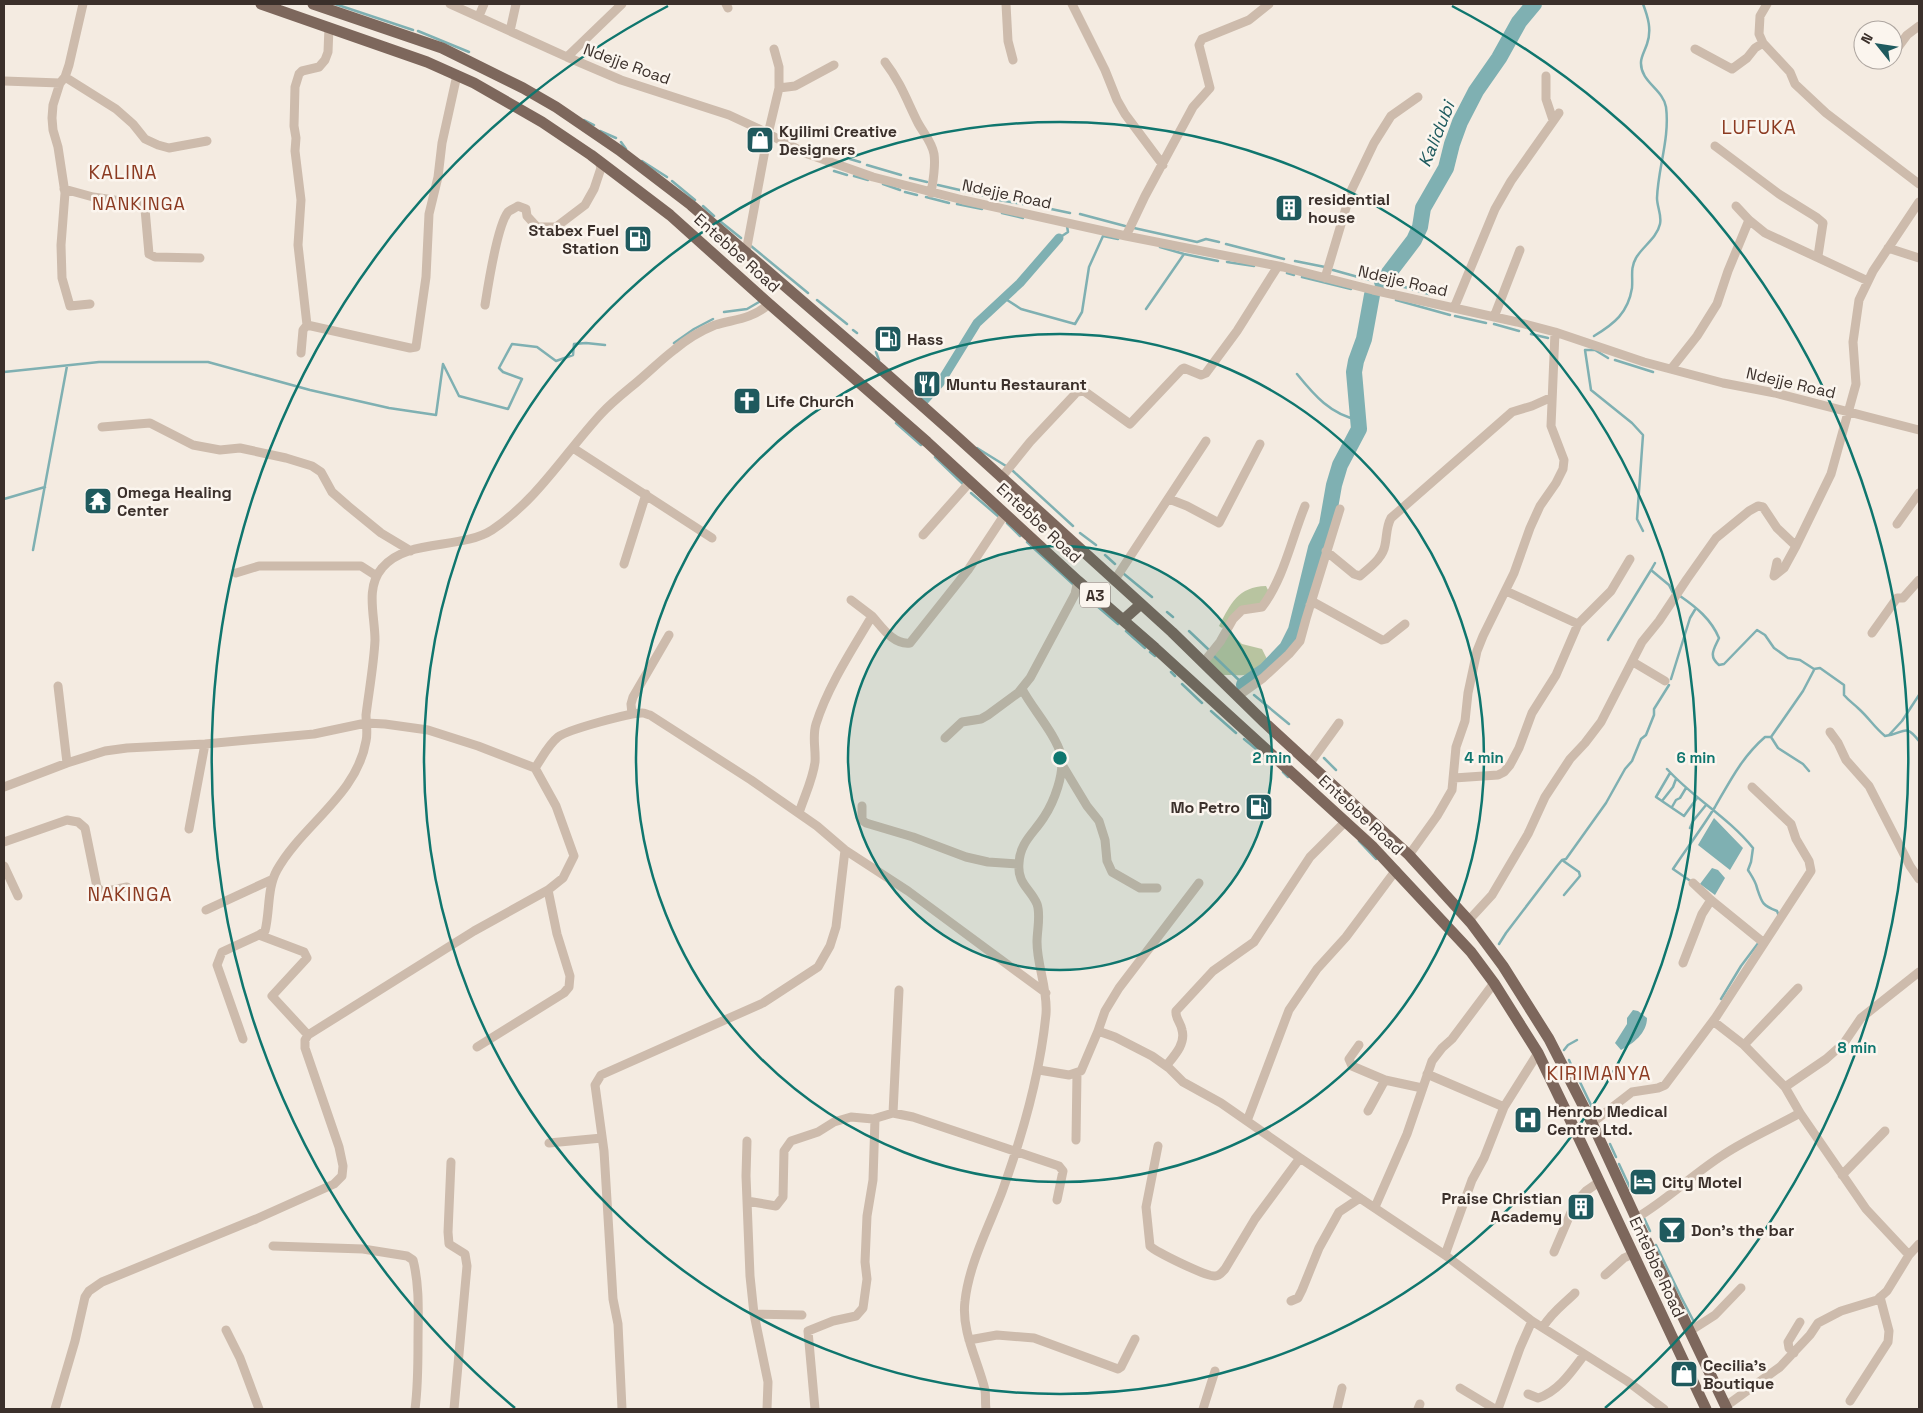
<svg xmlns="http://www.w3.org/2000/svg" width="1923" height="1413" viewBox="0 0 1923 1413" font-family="'Space Grotesk',sans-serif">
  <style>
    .green { fill: #b8c4a0 }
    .water { fill: #7fb0b2 }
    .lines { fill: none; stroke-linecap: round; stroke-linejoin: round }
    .stream { stroke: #7fb0b2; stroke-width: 2.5 }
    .canal { stroke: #7fb0b2; stroke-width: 9 }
    .river { stroke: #7fb0b2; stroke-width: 16 }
    .minor { stroke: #cdbbac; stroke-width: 9 }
    .major { stroke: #7d675c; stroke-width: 11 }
    .ring { fill: none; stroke: #0f766e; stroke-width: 2.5 }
    .labels { text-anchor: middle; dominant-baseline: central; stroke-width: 5; stroke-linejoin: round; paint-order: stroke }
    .shield { fill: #fbf5ee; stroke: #756b66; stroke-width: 1 }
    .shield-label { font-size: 15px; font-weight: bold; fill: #3b302b }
    .street-label { font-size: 16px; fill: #3b302b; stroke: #fbf5ee }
    .poi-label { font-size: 16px; font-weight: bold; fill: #3b302b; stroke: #fbf5ee; text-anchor: start }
    .water-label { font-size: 18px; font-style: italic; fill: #1f5a5e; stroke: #fbf5ee }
    .neighbourhood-label { font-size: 18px; letter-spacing: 1px; fill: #8c3b22; stroke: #fbf5ee }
    .quarter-label { font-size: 19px; letter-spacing: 1px; fill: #8c3b22; stroke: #fbf5ee }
    .centre { fill: #0f766e; stroke: #fbf5ee; stroke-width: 2.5 }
    .ring-label { font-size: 15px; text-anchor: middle; font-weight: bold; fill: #0f766e; stroke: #fbf5ee; stroke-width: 5; stroke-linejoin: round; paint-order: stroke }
  </style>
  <rect width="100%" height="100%" fill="#f4ebe1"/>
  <path class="green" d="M1266 586 1269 592 1265 600 1222 628 1219 626C1231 603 1238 587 1266 586Z
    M1229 632 1242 644 1262 649 1269 663C1257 678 1240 675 1222 675L1204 657Z"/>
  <path class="water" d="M1714 818 1743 848 1730 870 1698 845Z
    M1712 868 1718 870 1725 878 1715 895 1700 884Z
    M1633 1010 1638 1011 1647 1018C1647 1033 1633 1044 1621 1050L1615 1043 1627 1024V1018Z"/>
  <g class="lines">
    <path class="stream" d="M335 4 413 30
      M418 31 469 52
      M584 120 594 125
      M600 131 616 138
      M621 142 626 149
      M850 159 860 162
      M642 161 667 177
      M867 165 901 175
      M834 171 847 175
      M854 176 868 180
      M910 178 927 182
      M672 181 695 200
      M883 184 900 190
      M938 185 986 196
      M905 192 917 195
      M926 197 949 203
      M993 199 1023 204
      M957 204 982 209
      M1032 205 1070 213
      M703 206 714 216
      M1002 213 1023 218
      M1080 214 1125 226
      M721 222 741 238
      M1134 228 1197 242 1206 239 1219 242
      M1059 238 1068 232 1067 226
      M1226 244 1284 259
      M751 246 808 293
      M1160 247 1184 254 1218 261
      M1295 261 1325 267
      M1227 262 1254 266
      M1333 270 1358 277
      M1287 273 1294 275
      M1302 277 1351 289
      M1362 278 1370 280
      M1390 283 1429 294
      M1004 298 1021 309 1075 324 1082 312 1089 267 1103 236 1118 239
      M817 300 847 324
      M1396 300 1450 315
      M1146 309 1184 254
      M724 312 747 309 759 302
      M1455 316 1486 323
      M1494 324 1519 331
      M853 330 857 333
      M1531 334 1548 338
      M1594 336C1614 324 1628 313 1632 288 1633 277 1630 268 1636 258 1642 247 1657 238 1660 224 1662 215 1657 207 1657 198 1658 168 1670 138 1666 107 1663 89 1640 82 1641 62 1641 57 1645 50 1647 44 1652 30 1648 17 1643 4
      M674 343 694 329 713 319
      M876 352 879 360
      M1608 358 1595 350H1585L1591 390 1632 423 1643 435 1637 519 1643 531
      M1615 360 1653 372
      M4 372 99 362H208L310 390 389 408 436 415 443 364 459 396 508 409 522 379 503 372 499 368 512 344 537 347 556 361 573 355 574 344 586 343 605 345
      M1297 374C1314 395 1331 415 1359 420
      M896 423 921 445
      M977 448 1006 466
      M935 457 963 484
      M1013 471 1073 526
      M971 493 999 517
      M4 499 45 487
      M1007 523 1020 536
      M1080 533 1096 545
      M1027 542 1074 585
      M33 550 67 366
      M1105 555 1115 564
      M1655 563 1651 570 1669 585 1673 593
      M1124 574 1152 597
      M1083 594 1118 624
      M1680 596C1696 607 1711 619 1719 638 1714 649 1708 656 1719 665L1724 664 1757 630 1765 635 1774 648 1788 658 1800 660 1814 669 1820 668 1844 685V695C1849 701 1854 704 1859 709 1869 718 1874 727 1885 736 1905 734 1904 722 1919 741
      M1167 612 1173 617
      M1126 631 1145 648
      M1189 631 1209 650
      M1608 640 1651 570
      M1150 652 1155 656
      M1214 656 1244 685
      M1171 672 1175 676
      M1671 679 1690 618 1696 608
      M1182 684 1202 703
      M1254 695 1289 724
      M1211 711 1236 733
      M1889 735 1902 721 1919 695
      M1244 739 1267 758
      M1324 758 1336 770
      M1667 769C1693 798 1728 817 1753 848L1751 862 1748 870C1751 875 1756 882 1757 888 1762 903 1762 905 1777 911L1779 916
      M1809 771 1803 764 1778 748 1771 737 1803 691 1814 670
      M1283 772 1288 777
      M1670 773 1656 797 1684 816 1697 798
      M1662 801 1673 787 1676 779
      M1672 807 1676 800 1680 798 1686 788
      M1690 828 1693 821 1706 805
      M1359 841 1376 859
      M1562 860 1579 872 1580 876 1564 895
      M1692 882 1673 869C1687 848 1702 828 1715 807 1730 781 1742 757 1765 737H1771
      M1499 944 1506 933 1557 866 1562 860 1566 859 1606 803 1625 769 1632 761 1641 739 1646 735 1654 715V709L1669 685
      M1721 999 1741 966 1759 942
      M1564 1050 1568 1045 1577 1040
      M1569 1060 1573 1069
      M1579 1080 1591 1105
      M1610 1144 1616 1157
      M1619 1164 1632 1192
      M1644 1218 1650 1231
      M1656 1245 1681 1297 1693 1320"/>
    <path class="canal" d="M923 402 940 383 977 323 1020 283 1059 238"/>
    <path class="river" d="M1382 282 1414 240 1420 227 1423 208 1446 168 1452 144 1460 122 1476 91 1499 58 1519 22 1534 4
      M1244 685 1266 670 1287 648 1296 630 1316 548 1327 525 1334 485 1340 465 1359 429 1354 372 1356 361 1364 339 1372 295"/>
    <path class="minor" d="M83 4 69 65 65 77 60 83 53 105 52 118 53 130 58 147 65 193 61 245 62 278 70 306 90 304
      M450 4 567 57 621 80 729 115 757 128 805 153 873 177 963 200 1126 236 1283 267 1373 290 1517 322 1555 332 1644 362 1723 383 1775 393 1919 430
      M726 4 728 8
      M1006 4 1008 41 1013 60
      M1072 4 1105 70 1117 100 1125 114 1163 165
      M1767 4 1760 16 1759 34 1763 43 1790 72 1795 84 1826 113 1919 184
      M479 16 484 4
      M510 31 516 4
      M1695 49 1732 69 1747 58 1755 48 1763 43
      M1893 54 1907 35 1919 26
      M567 57 622 4
      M885 62C901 83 907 101 918 123 924 134 932 142 934 154 936 167 933 180 931 193
      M1546 76V99L1553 120
      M65 77 116 109 133 124 145 139 158 145 169 148 207 141
      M4 81 60 83
      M779 88 795 86 834 65
      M1715 146 1779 194 1816 217 1823 223 1818 256
      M64 189 93 197 141 204 145 209 149 254 155 257 200 258
      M1736 206 1749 220 1765 233 1868 281
      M1126 236 1145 196 1193 107 1210 88 1199 45 1202 39 1249 20 1269 4
      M1888 248 1919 258
      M746 252 768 134 779 88V67L774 49
      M1325 278 1351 191 1374 143 1391 116 1418 97
      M485 305C488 286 497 226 508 212 510 210 515 208 518 206L526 209 527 216 537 227H556L585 205 594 189 601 168 599 161
      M1454 308 1495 209 1511 181 1559 113
      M1494 317 1520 250
      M307 325 410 348 416 347 426 277 429 214 438 177 442 143 457 75
      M301 353 303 330 307 325 298 245 301 200 295 151 296 138 294 126 295 87 299 74 302 71 319 67 325 60 328 52 329 27
      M1671 369 1697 336 1717 304 1728 271 1749 220
      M102 427 150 423 193 445 220 450 240 448 286 458 312 466 321 472 332 492 348 506 381 533 411 551
      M573 448 712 538
      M1001 478 1030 442 1077 392 1084 391 1130 424 1182 369 1184 368 1201 375 1206 373 1237 331 1278 266
      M1169 499 1187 506 1219 523 1260 444
      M1897 524 1919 493
      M923 535 970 482
      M1326 551 1354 574 1360 576C1370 567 1383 558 1385 545 1387 536 1386 527 1391 518L1512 412 1532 406 1552 397
      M1777 562 1774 576 1784 568 1796 546 1831 474 1856 384 1853 342 1859 300 1873 271 1919 202
      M624 564 646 494
      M236 573 259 566H361L375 575
      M1114 581 1206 441
      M1506 591 1578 624
      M1310 605 1315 603 1382 640 1386 639 1405 624
      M872 616C882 627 893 645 910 643L968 570 1005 514
      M1872 633 1897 598H1903L1919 580
      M1633 662 1665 681
      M1203 663 1220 642 1233 619 1242 610 1262 607C1284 578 1291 540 1305 506
      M58 686 67 763
      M1238 696 1263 678 1289 654 1300 641 1306 619 1340 509
      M632 714 631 704 633 697 669 635
      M1830 732 1838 743 1846 760 1869 786 1910 866 1919 879
      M945 738 962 722 981 719 988 715 1018 693 1030 678 1075 594 1078 581
      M1061 763 1087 806 1099 821 1105 840 1107 861 1112 872 1140 888H1157
      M1310 763 1339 723
      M535 768C542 758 548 745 558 737 567 730 632 712 643 713 644 713 649 715 650 715L751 780 817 826 845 850 908 891 1046 993
      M1454 778 1498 775 1504 772 1510 765 1519 748 1532 713 1556 675 1578 624 1611 591 1630 559
      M4 787 67 763 105 751 127 748 205 744 314 734 366 723 385 724 428 730 478 746 535 768 556 806 574 856 563 878 548 890 474 931 308 1035 305 1040V1048L339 1147 343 1166 342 1176 334 1184 256 1219 102 1282 89 1291 85 1297 75 1341 55 1409
      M862 806V820L866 823 913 837 966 857 988 862 1018 864
      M799 813C804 797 813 779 815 762 816 749 812 737 816 724 828 686 852 650 872 616L851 600
      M189 829 205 744
      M4 842 67 820 78 822 85 828 97 887 102 892 127 887
      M1409 855 1437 816 1452 790 1456 747 1465 721 1468 693 1477 651 1483 636 1514 573 1530 528 1540 506 1556 483 1563 469 1564 460 1551 426 1555 332
      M4 866 18 896
      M1693 883 1711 900 1764 943
      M206 910 273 879
      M1469 920 1492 895 1528 834 1545 797 1570 759 1585 743 1601 722 1642 642 1659 621 1687 579 1716 538 1749 511 1758 506 1763 507 1777 528 1796 546
      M259 935 304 952 307 958 272 996 308 1035
      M1683 963 1702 914 1711 900
      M1713 1021 1744 1045 1785 1087 1800 1113 1866 1209 1909 1255
      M1098 1031 1105 1011 1119 988 1199 883
      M243 1039 217 965 222 952 259 935 265 931C270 911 267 888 277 870 302 825 357 795 366 741 368 733 366 724 366 715 369 691 374 663 375 640 375 616 365 588 382 568 406 538 461 550 492 530 538 499 565 453 601 414 612 402 625 392 637 382 650 371 661 360 674 350 687 339 700 331 715 325 736 319 751 319 768 305L767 302
      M1359 1045 1349 1059 1352 1066 1385 1080 1422 1088
      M1744 1045 1798 988
      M477 1047 564 993 569 987 570 976 557 934 548 890
      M1166 1066C1174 1056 1186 1044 1182 1030 1181 1023 1175 1018 1176 1011L1213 971 1254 942 1310 857 1346 821
      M1039 1070 1069 1075 1081 1071 1098 1031 1115 1037 1152 1056 1169 1068 1183 1082 1221 1103 1300 1158 1445 1255 1532 1321 1627 1381 1664 1409
      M1427 1074 1504 1107
      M1785 1087 1826 1059 1844 1043 1861 1018 1919 972
      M1368 1111 1385 1080
      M893 1113 899 990
      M1247 1121 1289 1010 1317 969 1346 937 1396 870
      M1592 1123 1632 1092 1658 1088 1665 1085 1716 1017 1811 871 1809 861 1796 839 1791 824 1752 787
      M1076 1140 1077 1073
      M747 1141 746 1176 750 1276 754 1314 768 1382 767 1409
      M549 1143 602 1138
      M1158 1146 1146 1207 1150 1246C1156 1252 1207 1277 1215 1276 1220 1276 1222 1272 1225 1269L1255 1219 1300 1158
      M451 1162 448 1232 449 1244 465 1254 467 1266 454 1409
      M1842 1175 1885 1131
      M747 1201 776 1206 783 1197 784 1151 791 1141 818 1132 834 1122 851 1117 873 1119 893 1113 913 1117 1059 1166 1063 1171 1057 1200
      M1375 1207 1407 1134 1432 1061 1442 1048 1452 1039 1494 983
      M1636 1218C1667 1200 1693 1174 1723 1155 1747 1139 1775 1127 1800 1113
      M273 1246 363 1249 407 1256 413 1260C420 1287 418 1315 418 1343 418 1365 418 1387 415 1409
      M1554 1252 1575 1203 1586 1191 1599 1182
      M1445 1255 1472 1180 1484 1158 1504 1107 1538 1053
      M1605 1275 1624 1258 1633 1254
      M1291 1301 1298 1298 1302 1290 1319 1248 1339 1212 1360 1198
      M754 1314 802 1315
      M1543 1327C1552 1312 1563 1305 1575 1293
      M226 1330 240 1358 259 1409
      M1690 1331 1715 1315 1741 1288
      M969 1340 997 1335 1034 1338 1118 1369 1121 1367 1135 1339
      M1794 1353 1789 1348 1788 1342 1800 1322
      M1460 1388 1495 1409
      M1528 1394 1538 1398C1558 1392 1572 1371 1584 1355
      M1850 1401 1888 1342 1889 1331 1880 1297
      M1726 1406 1780 1367 1810 1335 1818 1323 1841 1311 1877 1300 1887 1291 1909 1255 1919 1244
      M622 1409 618 1324 613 1299 604 1151 595 1085 601 1075 763 1003 818 967 830 946 836 927 845 850
      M815 1409 808 1331 833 1321 856 1316 863 1308 867 1279 865 1262 867 1216 873 1180 875 1119
      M986 1409C985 1403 986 1396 985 1390 978 1361 961 1331 965 1301 969 1264 989 1226 1002 1192 1023 1134 1040 1075 1046 1014 1048 989 1037 966 1037 942 1037 930 1041 915 1037 904 1030 888 1017 884 1019 863 1020 842 1034 833 1044 817 1054 802 1065 773 1061 755 1056 735 1032 708 1022 689
      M1203 1409 1215 1371
      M1337 1409 1342 1388
      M1418 1409 1420 1404
      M1498 1409 1520 1348 1532 1321"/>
    <path class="major" d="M261 4 427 62 474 83 542 122 591 155 670 215 767 302 927 442 1078 581 1155 648 1372 846 1471 952 1494 983 1538 1053 1576 1132 1706 1409
      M313 4 442 48 523 88 556 107 619 150 691 205 882 370 954 434 1172 632 1265 723 1409 855 1471 923 1503 966 1549 1039 1592 1123 1647 1242 1727 1409
      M1123 620 1141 604"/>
  </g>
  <circle cx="1060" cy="758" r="212" fill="#0f766e" fill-opacity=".12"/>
  <g class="ring">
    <circle cx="1060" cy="758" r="212"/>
    <circle cx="1060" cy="758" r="424"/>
    <circle cx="1060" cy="758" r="636"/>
    <path d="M515 1408A848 848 0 0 1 668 6M1452 6A848 848 0 0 1 1605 1408"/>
  </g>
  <defs>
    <symbol id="shop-square" viewBox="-11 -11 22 22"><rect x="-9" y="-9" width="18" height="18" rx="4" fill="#1f5a5e" stroke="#fbf5ee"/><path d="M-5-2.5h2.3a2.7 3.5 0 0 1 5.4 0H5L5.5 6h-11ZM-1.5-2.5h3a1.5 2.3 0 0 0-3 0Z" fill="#fff"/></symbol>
    <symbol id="building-square" viewBox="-11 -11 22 22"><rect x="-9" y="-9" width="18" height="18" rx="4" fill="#1f5a5e" stroke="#fbf5ee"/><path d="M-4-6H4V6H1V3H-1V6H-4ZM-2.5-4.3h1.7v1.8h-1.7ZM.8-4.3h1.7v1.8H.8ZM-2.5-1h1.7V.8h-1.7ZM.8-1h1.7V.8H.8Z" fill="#fff"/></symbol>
    <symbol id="fuel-square" viewBox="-11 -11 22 22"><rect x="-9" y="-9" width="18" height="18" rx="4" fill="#1f5a5e" stroke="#fbf5ee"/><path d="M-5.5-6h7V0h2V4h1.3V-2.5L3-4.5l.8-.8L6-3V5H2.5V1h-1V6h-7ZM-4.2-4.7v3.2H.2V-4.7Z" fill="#fff"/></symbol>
    <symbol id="restaurant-square" viewBox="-11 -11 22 22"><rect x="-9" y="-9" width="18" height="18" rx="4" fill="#1f5a5e" stroke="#fbf5ee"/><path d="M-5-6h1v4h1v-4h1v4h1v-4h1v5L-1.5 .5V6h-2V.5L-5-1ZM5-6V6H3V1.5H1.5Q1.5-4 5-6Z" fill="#fff"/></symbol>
    <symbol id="church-square" viewBox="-11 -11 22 22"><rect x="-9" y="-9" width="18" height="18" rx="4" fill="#1f5a5e" stroke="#fbf5ee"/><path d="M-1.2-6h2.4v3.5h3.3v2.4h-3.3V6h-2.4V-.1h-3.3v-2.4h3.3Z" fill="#fff"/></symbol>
    <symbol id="temple-square" viewBox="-11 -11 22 22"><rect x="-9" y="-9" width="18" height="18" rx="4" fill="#1f5a5e" stroke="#fbf5ee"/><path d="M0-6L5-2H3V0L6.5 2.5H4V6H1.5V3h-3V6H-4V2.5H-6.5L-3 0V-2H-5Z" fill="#fff"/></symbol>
    <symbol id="hospital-square" viewBox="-11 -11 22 22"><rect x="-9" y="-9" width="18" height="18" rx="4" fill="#1f5a5e" stroke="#fbf5ee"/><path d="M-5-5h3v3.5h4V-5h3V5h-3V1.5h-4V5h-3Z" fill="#fff"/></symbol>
    <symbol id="hotel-square" viewBox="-11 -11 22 22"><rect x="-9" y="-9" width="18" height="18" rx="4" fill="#1f5a5e" stroke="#fbf5ee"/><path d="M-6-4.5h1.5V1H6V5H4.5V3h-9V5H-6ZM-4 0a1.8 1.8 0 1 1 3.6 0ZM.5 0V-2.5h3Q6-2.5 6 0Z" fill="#fff"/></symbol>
    <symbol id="bar-square" viewBox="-11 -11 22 22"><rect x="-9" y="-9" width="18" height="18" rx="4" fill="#1f5a5e" stroke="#fbf5ee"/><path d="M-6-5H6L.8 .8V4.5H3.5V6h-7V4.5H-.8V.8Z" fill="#fff"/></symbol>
  </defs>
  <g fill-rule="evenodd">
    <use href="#shop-square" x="744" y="124" width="32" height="32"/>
    <use href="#building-square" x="1273" y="192" width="32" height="32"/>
    <use href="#fuel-square" x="622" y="223" width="32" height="32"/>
    <use href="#fuel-square" x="872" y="323" width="32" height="32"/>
    <use href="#restaurant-square" x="911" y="368" width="32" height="32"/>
    <use href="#church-square" x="731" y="385" width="32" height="32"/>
    <use href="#temple-square" x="82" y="485" width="32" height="32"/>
    <use href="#fuel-square" x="1243" y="791" width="32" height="32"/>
    <use href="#hospital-square" x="1512" y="1104" width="32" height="32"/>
    <use href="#hotel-square" x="1627" y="1166" width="32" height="32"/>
    <use href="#building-square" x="1565" y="1191" width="32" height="32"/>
    <use href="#bar-square" x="1656" y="1214" width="32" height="32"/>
    <use href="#shop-square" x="1668" y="1358" width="32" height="32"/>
  </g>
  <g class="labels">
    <rect class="shield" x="1080" y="582.5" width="30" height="25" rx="4"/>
    <g class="shield-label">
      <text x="1095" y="595">A3</text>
    </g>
    <g class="street-label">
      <text transform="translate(627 64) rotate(20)">Ndejje Road</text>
      <text transform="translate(1007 194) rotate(12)">Ndejje Road</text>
      <text transform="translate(737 253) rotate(42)">Entebbe Road</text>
      <text transform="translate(1403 281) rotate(13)">Ndejje Road</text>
      <text transform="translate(1791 383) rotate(13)">Ndejje Road</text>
      <text transform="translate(1039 523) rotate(43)">Entebbe Road</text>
      <text transform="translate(1361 815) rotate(43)">Entebbe Road</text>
      <text transform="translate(1657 1267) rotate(65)">Entebbe Road</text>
    </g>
    <g class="poi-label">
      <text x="779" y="131">Kyilimi Creative<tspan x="779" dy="18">Designers</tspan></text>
      <text x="1308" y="199">residential<tspan x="1308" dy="18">house</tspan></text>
      <text x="619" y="230" text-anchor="end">Stabex Fuel<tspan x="619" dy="18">Station</tspan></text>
      <text x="907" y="339">Hass</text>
      <text x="946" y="384">Muntu Restaurant</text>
      <text x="766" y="401">Life Church</text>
      <text x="117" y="492">Omega Healing<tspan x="117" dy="18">Center</tspan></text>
      <text x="1240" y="807" text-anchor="end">Mo Petro</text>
      <text x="1547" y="1111">Henrob Medical<tspan x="1547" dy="18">Centre Ltd.</tspan></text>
      <text x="1662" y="1182">City Motel</text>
      <text x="1562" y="1198" text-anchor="end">Praise Christian<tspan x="1562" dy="18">Academy</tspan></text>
      <text x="1691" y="1230">Don's the bar</text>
      <text x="1703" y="1365">Cecilia's<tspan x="1703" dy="18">Boutique</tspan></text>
    </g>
    <g class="water-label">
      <text transform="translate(1436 134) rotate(-68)">Kalidubi</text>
    </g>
    <g class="neighbourhood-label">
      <text x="139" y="203">NANKINGA</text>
    </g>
    <g class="quarter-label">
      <text x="1759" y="127">LUFUKA</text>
      <text x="123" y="172">KALINA</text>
      <text x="130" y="894">NAKINGA</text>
      <text x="1599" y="1073">KIRIMANYA</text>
    </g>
  </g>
  <circle cx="1060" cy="758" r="8" class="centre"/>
  <g class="ring-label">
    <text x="1272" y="763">2 min</text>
    <text x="1484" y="763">4 min</text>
    <text x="1696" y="763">6 min</text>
    <text x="1857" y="1053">8 min</text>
  </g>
  <rect width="1923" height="1413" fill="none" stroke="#3b302b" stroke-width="10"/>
  <g transform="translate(1878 45) rotate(300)"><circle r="24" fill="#fbf5ee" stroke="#aea6a0"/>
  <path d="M0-4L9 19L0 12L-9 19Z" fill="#1f5a5e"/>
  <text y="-8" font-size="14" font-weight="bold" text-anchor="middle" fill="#3b302b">N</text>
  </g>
</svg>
